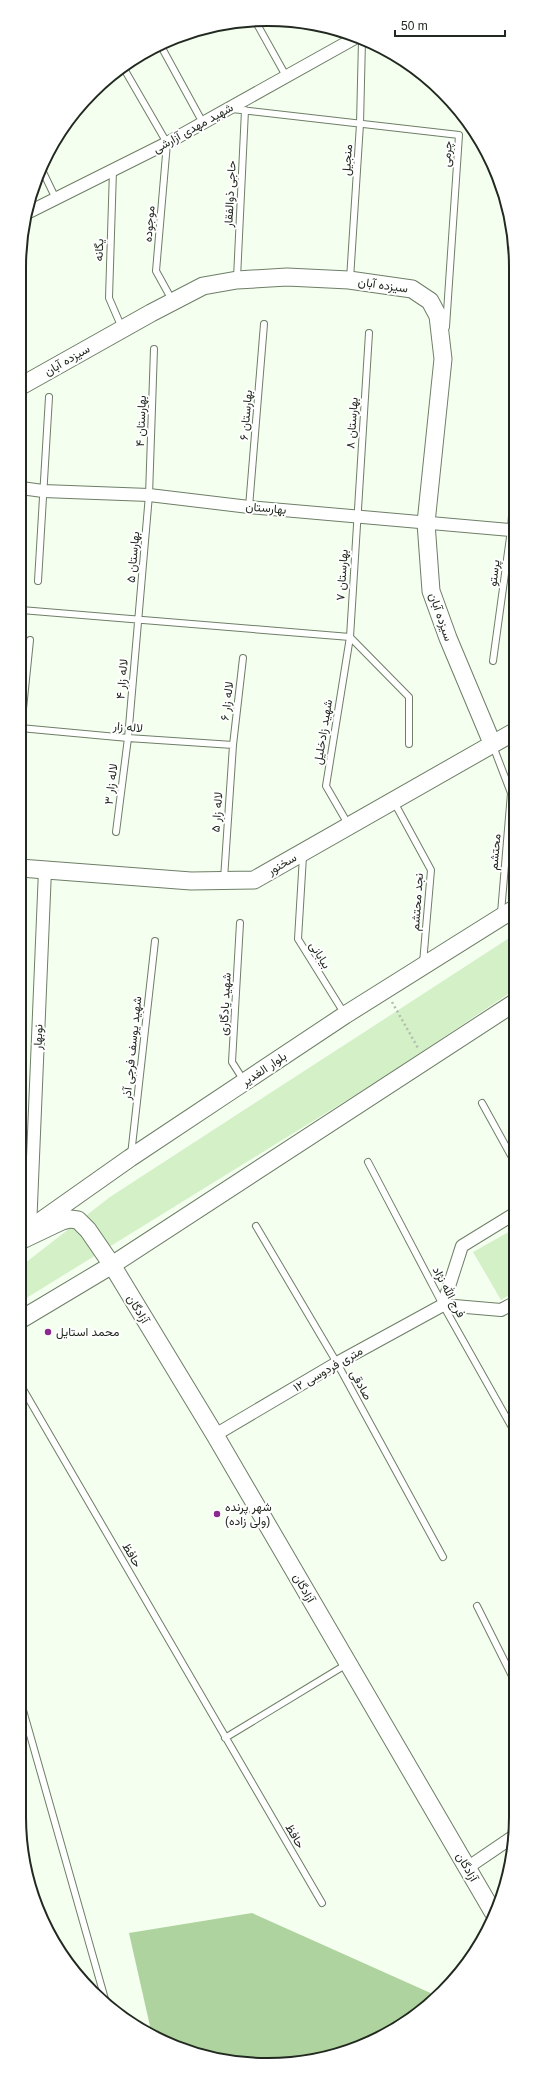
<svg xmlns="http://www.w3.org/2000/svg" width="535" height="2084" viewBox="0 0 535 2084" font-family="Helvetica,Vazirmatn,sans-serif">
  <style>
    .green { fill: #d3f0c7 }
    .forest { fill: #afd39e }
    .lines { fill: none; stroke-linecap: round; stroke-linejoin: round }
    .lane-casing { stroke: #6e7e67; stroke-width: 8 }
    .street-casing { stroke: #6e7e67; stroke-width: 14 }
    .secondary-casing { stroke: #6e7e67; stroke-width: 19 }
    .path { stroke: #b3bdaf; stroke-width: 2.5; stroke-dasharray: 2 3; stroke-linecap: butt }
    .lane { stroke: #fff; stroke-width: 6 }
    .street { stroke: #fff; stroke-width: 12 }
    .secondary { stroke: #fff; stroke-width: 17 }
    .poi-dot { fill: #8b2991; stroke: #fff; stroke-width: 1.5 }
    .labels { text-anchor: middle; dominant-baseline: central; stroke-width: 4; stroke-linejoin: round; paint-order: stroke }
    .street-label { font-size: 12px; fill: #222920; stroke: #fff }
    .poi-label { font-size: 12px; fill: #222920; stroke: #fff; text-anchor: start }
    .rim { fill: none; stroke: #222920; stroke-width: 2 }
  </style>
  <rect width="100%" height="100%" fill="#f4ffef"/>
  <path class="green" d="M514 935V990L381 1079 20 1302V1267L110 1197Z
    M20 1059 27 1071 20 1199Z
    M514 1229V1292L501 1300 473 1252Z"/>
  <path class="forest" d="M252 1913 435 1995 419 2014 347 2052 251 2064 157 2039 152 2035 129 1933Z"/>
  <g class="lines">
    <defs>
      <path id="lane" d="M257 24 286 76
        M162 48 203 123
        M123 67 167 143 156 271 172 300
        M232 109 459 135 446 327
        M113 170 109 298 122 328
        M43 172 56 199
        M237 278 245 110
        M350 279 360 124 362 40
        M249 507 264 324
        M38 581 49 397
        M21 610 350 637 409 697V744
        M493 661 511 530 514 487
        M20 728 128 738 233 745
        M20 738 30 640
        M493 746 511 793 501 913
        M394 802 431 870 423 963
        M348 824 326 786 350 637 369 333
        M116 832 128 738 149 495 154 349
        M303 856 298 939 344 1013
        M224 879 233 745 243 658
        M240 923 232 1062 244 1081
        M482 1103 514 1161
        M131 1155 155 941
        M368 1162 443 1305 514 1431
        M256 1226 337 1363 443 1557
        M20 1384 322 1903
        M477 1606 514 1680
        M19 1696 105 1999
        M225 1738 347 1664"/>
      <path id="street" d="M29 212 167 143 355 38
        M21 488 43 491 149 495 249 507 511 530
        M30 1229 45 870
        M443 1305 462 1246 514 1214
        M443 1305 501 1310 514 1303
        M215 1435 337 1363 443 1305
        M467 1868 514 1836"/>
      <path id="secondary" d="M21 386 151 313 203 286 237 280 287 277 349 280 412 289 430 301 438 316 443 359 426 523 431 591 448 638 492 743
        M20 868 191 881 254 880 514 732
        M35 1225 130 1158 345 1015 514 909
        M20 1241 62 1221 70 1219 78 1220 88 1230 112 1265 215 1435 493 1912
        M20 1320 112 1265 514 1003"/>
    </defs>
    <use href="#lane" class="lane-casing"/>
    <use href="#street" class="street-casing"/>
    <use href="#secondary" class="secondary-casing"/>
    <path class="path" d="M392 1002 418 1048"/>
    <use href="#lane" class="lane"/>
    <use href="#street" class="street"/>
    <use href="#secondary" class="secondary"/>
  </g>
  <g class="poi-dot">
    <circle cx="48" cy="1332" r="4"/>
    <circle cx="217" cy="1514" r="4"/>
  </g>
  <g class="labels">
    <g class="street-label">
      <text transform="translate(193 128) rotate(-29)">شهید مهدی آزارشی</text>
      <text transform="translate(447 154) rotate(-86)">چرمی</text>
      <text transform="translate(347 160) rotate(-86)">منجیل</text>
      <text transform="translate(230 194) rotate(-87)">حاجی ذوالفقار</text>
      <text transform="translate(149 224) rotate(-85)">موجوده</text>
      <text transform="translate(99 250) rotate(-88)">یگانه</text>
      <text transform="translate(383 285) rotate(8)">سیزده آبان</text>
      <text transform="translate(67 360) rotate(-30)">سیزده آبان</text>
      <text transform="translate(246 415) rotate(-85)">بهارستان ۶</text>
      <text transform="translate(141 421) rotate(-88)">بهارستان ۴</text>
      <text transform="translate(352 423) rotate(-86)">بهارستان ۸</text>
      <text transform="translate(266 508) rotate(5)">بهارستان</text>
      <text transform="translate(133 557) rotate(-85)">بهارستان ۵</text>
      <text transform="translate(494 573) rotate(-83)">پرستو</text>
      <text transform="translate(342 575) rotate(-86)">بهارستان ۷</text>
      <text transform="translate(441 617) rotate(71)">سیزده آبان</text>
      <text transform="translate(122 679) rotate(-85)">لاله زار ۴</text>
      <text transform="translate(227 701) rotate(-83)">لاله زار ۶</text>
      <text transform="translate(128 727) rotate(5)">لاله زار</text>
      <text transform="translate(323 732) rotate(-81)">شهید زادخلیل</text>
      <text transform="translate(111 784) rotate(-83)">لاله زار ۳</text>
      <text transform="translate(217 812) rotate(-86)">لاله زار ۵</text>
      <text transform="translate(495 852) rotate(-85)">محتشم</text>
      <text transform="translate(282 864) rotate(-30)">سخنور</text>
      <text transform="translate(417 902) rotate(-86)">نجد محتشم</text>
      <text transform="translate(320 955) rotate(58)">بیابانی</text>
      <text transform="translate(225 1004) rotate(-87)">شهید یادگاری</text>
      <text transform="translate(38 1037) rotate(-88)">نوبهار</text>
      <text transform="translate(132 1048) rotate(-84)">شهید یوسف فرجی آذر</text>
      <text transform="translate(264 1069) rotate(-34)">بلوار الغدیر</text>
      <text transform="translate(449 1292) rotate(62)">فرج الله نژاد</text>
      <text transform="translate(138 1309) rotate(59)">آزادگان</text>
      <text transform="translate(328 1369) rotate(-30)">۱۲ متری فردوسی</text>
      <text transform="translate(361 1385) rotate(61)">صادقی</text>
      <text transform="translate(132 1555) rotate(60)">حافظ</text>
      <text transform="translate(304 1588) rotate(60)">آزادگان</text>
      <text transform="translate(295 1836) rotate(60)">حافظ</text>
      <text transform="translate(467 1867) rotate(60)">آزادگان</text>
    </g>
    <g class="poi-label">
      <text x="56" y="1332">محمد استایل</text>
      <text x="225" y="1507">شهر پرنده<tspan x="225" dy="14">(ولی زاده)</tspan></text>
    </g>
  </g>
  <path d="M0 0H535V2084H0ZM267 26H268A241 241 0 0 1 509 267V1817A241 241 0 0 1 268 2058H267A241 241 0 0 1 26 1817V267A241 241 0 0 1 267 26Z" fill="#fff" fill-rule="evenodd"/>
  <path class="rim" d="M267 26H268A241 241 0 0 1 509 267V1817A241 241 0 0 1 268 2058H267A241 241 0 0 1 26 1817V267A241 241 0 0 1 267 26Z"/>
  <path d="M395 30v6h110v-6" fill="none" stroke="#222920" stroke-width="2"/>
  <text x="401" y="30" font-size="12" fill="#222920" stroke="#ffffff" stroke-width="3" paint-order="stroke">50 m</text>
</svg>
